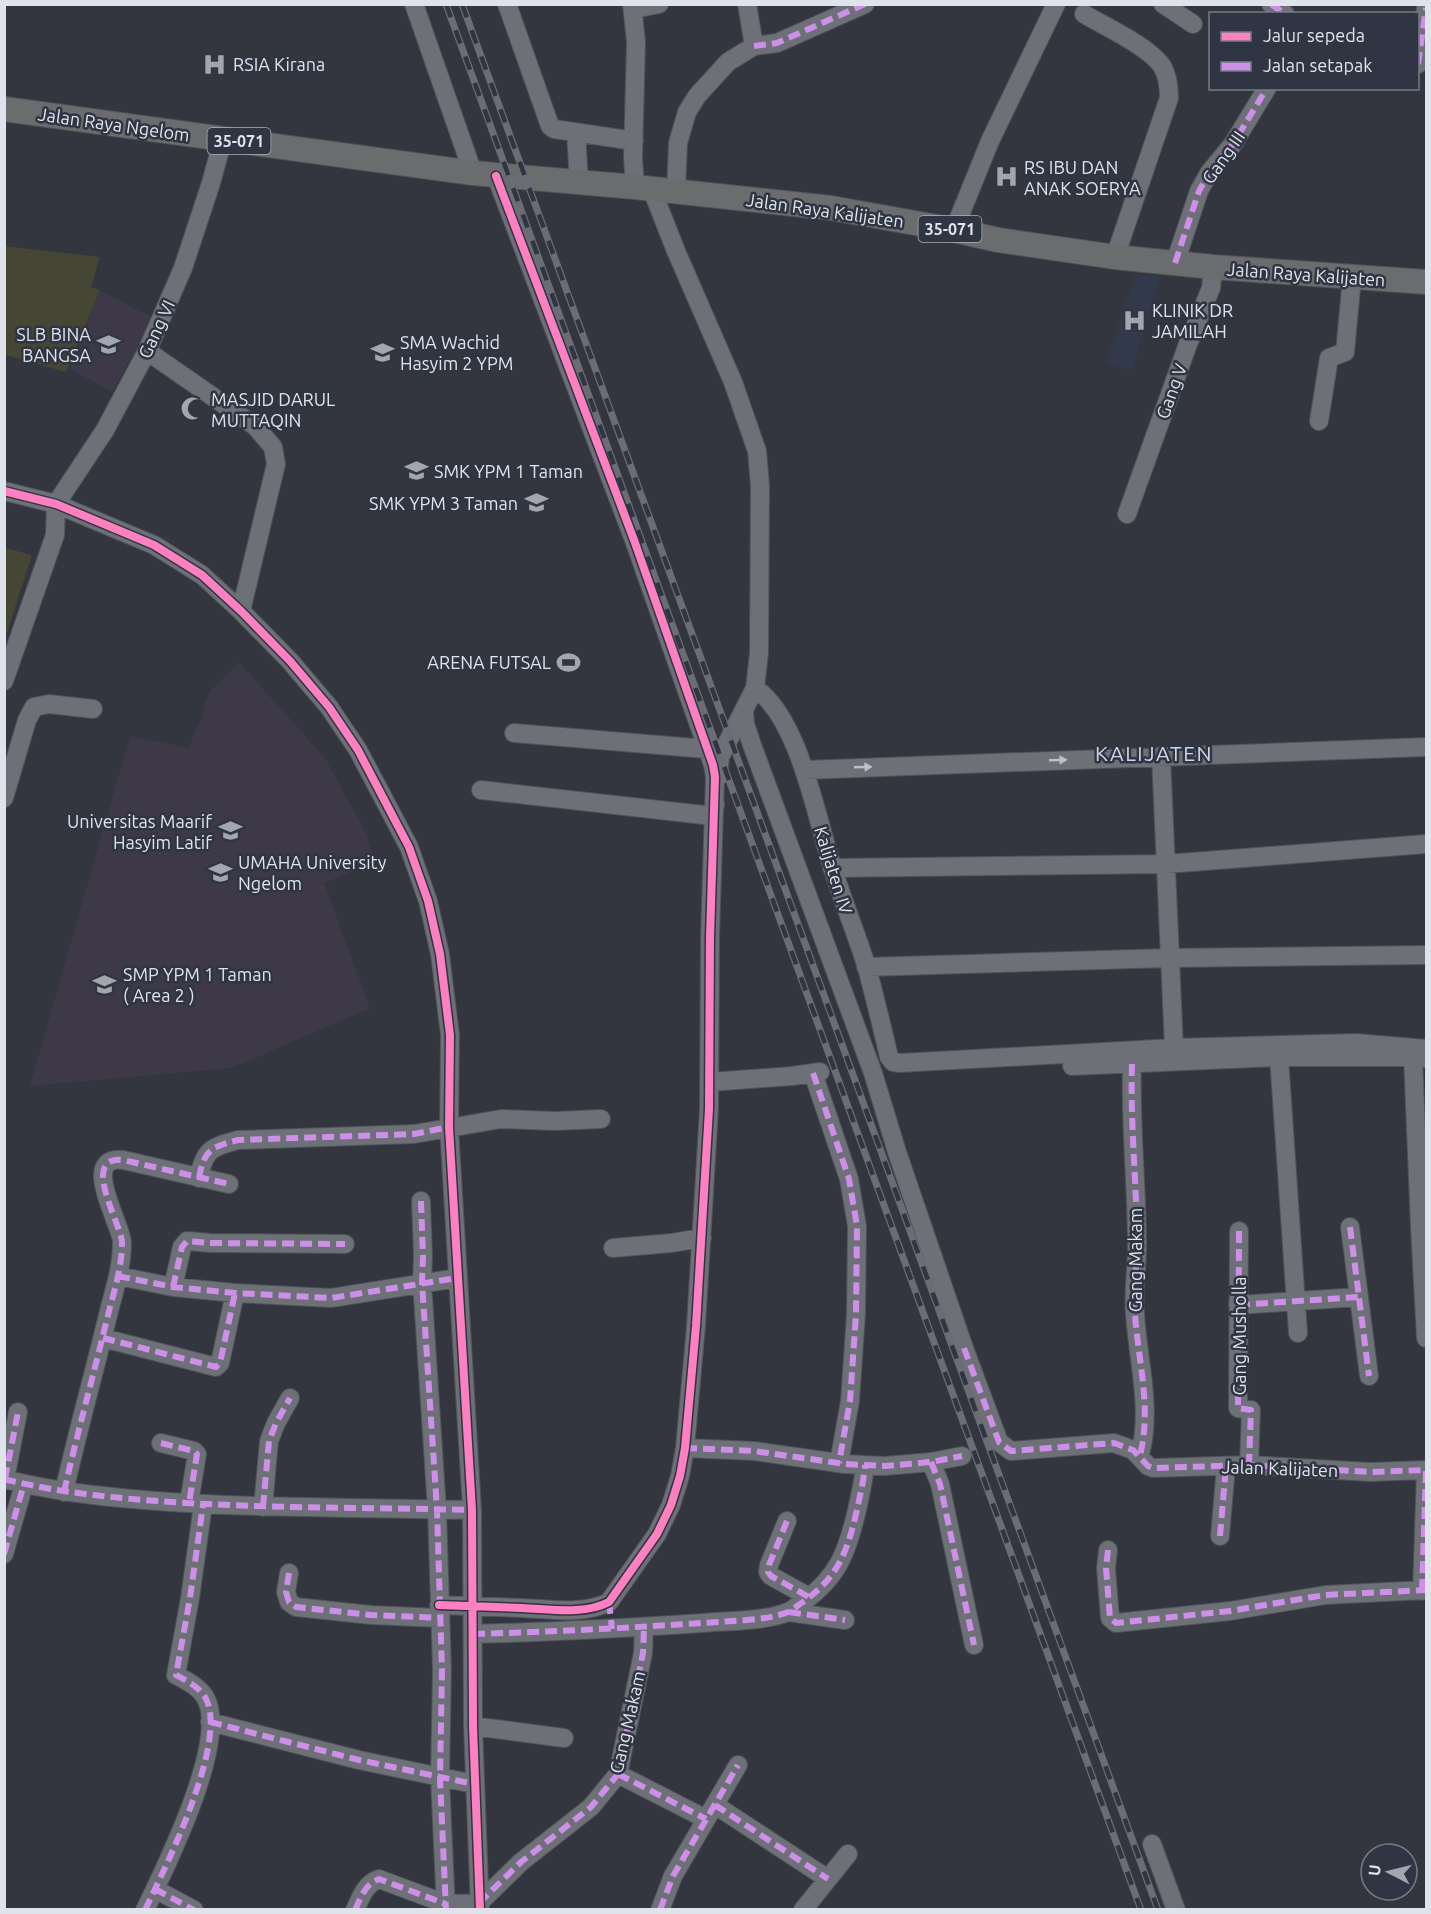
<svg xmlns="http://www.w3.org/2000/svg" width="1431" height="1914" viewBox="0 0 1431 1914" font-family="Ubuntu,sans-serif">
  <style>
    .built { fill: #32394b }
    .education { fill: #3d3949 }
    .green { fill: #454634 }
    .lines { fill: none; stroke-linecap: round; stroke-linejoin: round }
    .minor-casing { stroke: #4f5258; stroke-width: 20 }
    .major-casing { stroke: #4f5258; stroke-width: 26 }
    .minor { stroke: #6d7076; stroke-width: 18 }
    .major { stroke: #6a6c6d; stroke-width: 24 }
    .rail-casing { stroke: #6a6d74; stroke-width: 7 }
    .rail { stroke: #2f3542; stroke-width: 4.5; stroke-dasharray: 14; stroke-linecap: butt }
    .quiet { stroke: #ce8fe9; stroke-width: 6; stroke-dasharray: 12 6; stroke-linecap: butt }
    .cycleway-casing { stroke: #2f3542; stroke-width: 11 }
    .cycleway { stroke: #ff80c0; stroke-width: 8 }
    .oneway { fill: #bdc0c8 }
    .labels { text-anchor: middle; dominant-baseline: central; stroke-width: 5; stroke-linejoin: round; paint-order: stroke }
    .shield { fill: #2f3542; stroke: #aaafb8; stroke-width: 1.5 }
    .shield-label { font-size: 16px; font-weight: bold; fill: #dfe3eb }
    .poi-label { font-size: 18px; fill: #dfe3eb; stroke: #2f3542; text-anchor: start }
    .street-label { font-size: 18px; fill: #dfe3eb; stroke: #2f3542 }
    .quarter-label { font-size: 21px; letter-spacing: 1.5px; fill: #ced6e7; stroke: #2f3542 }
  </style>
  <rect width="100%" height="100%" fill="#33363e"/>
  <path class="built" d="M1135 275 1160 276 1132 370 1105 364Z"/>
  <path class="education" d="M100 290 153 318 112 392 70 369Z
    M239 662 325 758 366 833 376 862 324 883 370 1008 232 1068 30 1086 130 736 189 748 193 735 202 717 205 701 211 690Z"/>
  <path class="green" d="M4 246 100 257 91 287 100 290 66 372 5 355Z
    M5 548 32 555 5 639 4 548Z"/>
  <g class="lines">
    <defs>
      <path id="minor" d="M414 4 473 173
        M507 4 550 126 554 129 634 141
        M632 4 636 42 633 158 635 187
        M747 4 754 46
        M1163 4 1193 24
        M1271 4 1285 14
        M634 9 659 4
        M1084 14C1106 27 1148 46 1162 66 1168 76 1169 87 1169 98L1115 257
        M1418 64 1426 8
        M576 132 579 183
        M652 190 676 251 733 382 757 451 760 485 759 653 755 688 720 757 718 777
        M676 192 678 143 687 112 697 96 728 62 754 46 777 43 865 4
        M954 230 990 141 1056 4
        M1175 263 1199 191 1209 173 1233 144 1267 88
        M147 351 255 426 273 447 276 464 241 611
        M1319 421 1329 358 1345 352 1352 278
        M4 491 56 504 154 545 202 575 241 611 290 661 329 707 358 750 409 847 428 901 440 954 450 1035 449 1127 472 1510 473 1726 480 1910
        M1127 514 1188 344 1211 288 1213 267
        M4 681 55 535 56 504 105 430 147 351 183 268 211 183 223 139
        M755 688C800 719 816 818 833 869 843 902 857 935 867 968 875 998 882 1027 889 1057L893 1062 900 1063 1174 1048 1356 1043 1426 1049
        M744 712 745 724 752 745 873 1073 897 1152 964 1348 999 1442 1011 1451 1114 1443 1133 1450 1148 1466 1153 1468 1249 1465 1370 1472 1426 1470
        M514 733 707 749
        M1161 756 1174 1048
        M805 770 1426 747
        M481 790 713 816 715 804
        M4 798 27 720 34 707 49 704 93 709
        M832 868 1166 864 1426 844
        M866 967 1169 958 1426 955
        M1279 1057 1298 1333
        M1425 1058 1413 1057 1420 1227 1426 1338
        M1132 1064C1130 1125 1137 1185 1137 1246 1137 1269 1133 1292 1135 1314 1138 1361 1152 1408 1140 1455
        M1072 1066 1279 1057H1408
        M813 1073 849 1179 857 1226 856 1314 850 1401 839 1463
        M710 1082 792 1076 820 1072
        M199 1178C204 1149 212 1147 238 1140L414 1134 501 1119 555 1121 601 1119
        M421 1201 423 1256 422 1282 437 1510 442 1670 440 1778 446 1910
        M1350 1227 1369 1376
        M1239 1231 1238 1408 1251 1410 1249 1465
        M613 1248 671 1243 702 1238
        M118 1276 173 1287 235 1293 331 1298 457 1278
        M173 1287 182 1247 187 1241 210 1243 345 1244
        M1238 1305 1358 1297
        M103 1338 216 1367 220 1363 235 1293
        M161 1443 194 1451 197 1454 189 1503
        M685 1448 754 1451 845 1464 885 1466 931 1462 962 1456
        M931 1462 940 1484 974 1645
        M4 1479C51 1491 97 1496 144 1500 253 1509 362 1507 472 1510
        M5 1479 18 1412
        M64 1492C77 1434 93 1377 107 1319 113 1294 122 1269 122 1243 123 1227 78 1155 123 1160L229 1184
        M263 1507 269 1441 276 1423 290 1398
        M787 1521 769 1565 768 1572 771 1576 809 1597
        M1220 1536 1226 1466
        M1108 1550 1106 1568 1110 1618 1116 1623 1230 1611 1325 1595 1426 1590
        M4 1554 24 1484
        M289 1573 286 1592 289 1602 296 1607 371 1615 440 1618
        M1422 1591 1426 1470
        M439 1605C467 1606 495 1607 522 1608 550 1609 584 1615 609 1602L657 1534 671 1505 680 1476 685 1448 696 1326 709 1109 710 937 715 777 713 765 634 540 496 176
        M789 1612 845 1620
        M473 1634C550 1632 626 1628 702 1623 726 1621 767 1621 788 1612 793 1610 798 1605 803 1602 839 1576 847 1552 857 1510 860 1495 864 1480 865 1465
        M210 1722 359 1760 474 1784
        M473 1726 564 1738
        M618 1774 706 1819
        M715 1805 828 1879
        M1152 1844 1176 1910
        M155 1889 194 1910
        M145 1910C165 1868 230 1739 205 1697 198 1686 187 1681 176 1675L190 1598 203 1505
        M355 1910C361 1897 365 1884 379 1879L446 1904 479 1903 521 1862 591 1807 618 1774 643 1653 644 1627
        M660 1910 673 1876 738 1765
        M803 1910 848 1854"/>
      <path id="major" d="M4 109 473 173 635 187 831 208 954 230 998 240 1115 257 1213 267 1426 282"/>
    </defs>
    <use href="#minor" class="minor-casing"/>
    <use href="#major" class="major-casing"/>
    <use href="#minor" class="minor"/>
    <use href="#major" class="major"/>
    <defs>
      <path id="rail" d="M446 4 1141 1910
        M462 4 1158 1910"/>
    </defs>
    <use href="#rail" class="rail-casing"/>
    <use href="#rail" class="rail"/>
    <path class="quiet" d="M1271 4 1285 14
      M754 46 777 43 865 4
      M1418 64 1426 8
      M1175 263 1199 191 1209 173 1233 144 1267 88
      M1132 1064C1130 1125 1137 1185 1137 1246 1137 1269 1133 1292 1135 1314 1138 1361 1152 1408 1140 1455
      M813 1073 849 1179 857 1226 856 1314 850 1401 839 1463
      M199 1178C204 1149 212 1147 238 1140L414 1134 449 1127
      M421 1201 423 1256 422 1282 437 1510 442 1670 440 1778 446 1910
      M1350 1227 1369 1376
      M1239 1231 1238 1408 1251 1410 1249 1465
      M118 1276 173 1287 235 1293 331 1298 457 1278
      M173 1287 182 1247 187 1241 210 1243 345 1244
      M1238 1305 1358 1297
      M103 1338 216 1367 220 1363 235 1293
      M964 1348 999 1442 1011 1451 1114 1443 1133 1450 1148 1466 1153 1468 1249 1465 1370 1472 1426 1470
      M161 1443 194 1451 197 1454 189 1503
      M685 1448 754 1451 845 1464 885 1466 931 1462 962 1456
      M931 1462 940 1484 974 1645
      M4 1479C51 1491 97 1496 144 1500 253 1509 362 1507 472 1510
      M5 1479 18 1412
      M64 1492C77 1434 93 1377 107 1319 113 1294 122 1269 122 1243 123 1227 78 1155 123 1160L229 1184
      M263 1507 269 1441 276 1423 290 1398
      M787 1521 769 1565 768 1572 771 1576 809 1597
      M1220 1536 1226 1466
      M1108 1550 1106 1568 1110 1618 1116 1623 1230 1611 1325 1595 1426 1590
      M4 1554 24 1484
      M289 1573 286 1592 289 1602 296 1607 371 1615 440 1618
      M1422 1591 1426 1470
      M609 1602 612 1629
      M789 1612 845 1620
      M473 1634C550 1632 626 1628 702 1623 726 1621 767 1621 788 1612 793 1610 798 1605 803 1602 839 1576 847 1552 857 1510 860 1495 864 1480 865 1465
      M210 1722 359 1760 474 1784
      M618 1774 706 1819
      M715 1805 828 1879
      M155 1889 194 1910
      M479 1903 521 1862 591 1807 618 1774 643 1653 644 1627
      M145 1910C165 1868 230 1739 205 1697 198 1686 187 1681 176 1675L190 1598 203 1505
      M355 1910C361 1897 365 1884 379 1879L446 1904
      M660 1910 673 1876 738 1765"/>
    <defs>
      <path id="cycleway" d="M4 491 56 504 154 545 202 575 241 611 290 661 329 707 358 750 409 847 428 901 440 954 450 1035 449 1127 472 1510 473 1726 480 1910
        M439 1605C467 1606 495 1607 522 1608 550 1609 584 1615 609 1602L657 1534 671 1505 680 1476 685 1448 696 1326 709 1109 710 937 715 777 713 765 634 540 496 176"/>
    </defs>
    <use href="#cycleway" class="cycleway-casing"/>
    <use href="#cycleway" class="cycleway"/>
  </g>
  <defs><path id="oneway-solid" d="M-6-.8H1V-3.2L6.5 0L1 3.2V.8H-6Z" transform="scale(1.5)"/></defs>
  <g class="oneway">
    <use href="#oneway-solid" transform="translate(1058 760) rotate(-2)"/>
    <use href="#oneway-solid" transform="translate(863 767) rotate(-2)"/>
  </g>
  <defs>
    <symbol id="hospital-bare" viewBox="-9 -9 18 18"><path d="M-5-5h3v3.5h4V-5h3V5h-3V1.5h-4V5h-3Z" fill="#a3a6ae" stroke="#2f3542" stroke-width="2.5" paint-order="stroke"/></symbol>
    <symbol id="school-bare" viewBox="-9 -9 18 18"><path d="M0-5L7-2L0 1L-7-2ZM-4 1L0 2.5L4 1V4Q0 6-4 4Z" fill="#a3a6ae" stroke="#2f3542" stroke-width="2.5" paint-order="stroke"/></symbol>
    <symbol id="mosque-bare" viewBox="-9 -9 18 18"><path d="M3.5-4.9A6 6 0 1 0 3.5 4.9A5 5 0 1 1 3.5-4.9Z" fill="#a3a6ae" stroke="#2f3542" stroke-width="2.5" paint-order="stroke"/></symbol>
    <symbol id="stadium-bare" viewBox="-9 -9 18 18"><path d="M0-5a6.5 5 0 1 0 0 10a6.5 5 0 1 0 0-10ZM-3.5-1.8h7v3.6h-7Z" fill="#a3a6ae" stroke="#2f3542" stroke-width="2.5" paint-order="stroke"/></symbol>
    <symbol id="university-bare" viewBox="-9 -9 18 18"><path d="M0-5L7-2L0 1L-7-2ZM-4 1L0 2.5L4 1V4Q0 6-4 4Z" fill="#a3a6ae" stroke="#2f3542" stroke-width="2.5" paint-order="stroke"/></symbol>
  </defs>
  <g fill-rule="evenodd">
    <use href="#hospital-bare" x="198" y="48" width="33" height="33"/>
    <use href="#hospital-bare" x="990" y="160" width="33" height="33"/>
    <use href="#hospital-bare" x="1118" y="304" width="33" height="33"/>
    <use href="#school-bare" x="92" y="328" width="33" height="33"/>
    <use href="#school-bare" x="366" y="336" width="33" height="33"/>
    <use href="#mosque-bare" x="176" y="392" width="33" height="33"/>
    <use href="#school-bare" x="400" y="454" width="33" height="33"/>
    <use href="#school-bare" x="520" y="486" width="33" height="33"/>
    <use href="#stadium-bare" x="552" y="646" width="33" height="33"/>
    <use href="#university-bare" x="214" y="814" width="33" height="33"/>
    <use href="#university-bare" x="204" y="856" width="33" height="33"/>
    <use href="#school-bare" x="88" y="968" width="33" height="33"/>
  </g>
  <g class="labels">
    <g class="shield">
      <rect x="207.5" y="128" width="63" height="26" rx="4.5"/>
      <rect x="918.5" y="216" width="63" height="26" rx="4.5"/>
    </g>
    <g class="shield-label">
      <text x="239" y="141">35-071</text>
      <text x="950" y="229">35-071</text>
    </g>
    <g class="poi-label">
      <text x="233" y="64">RSIA Kirana</text>
      <text x="1024" y="167">RS IBU DAN<tspan x="1024" dy="21">ANAK SOERYA</tspan></text>
      <text x="1152" y="310">KLINIK DR<tspan x="1152" dy="21">JAMILAH</tspan></text>
      <text x="91" y="334" text-anchor="end">SLB BINA<tspan x="91" dy="21">BANGSA</tspan></text>
      <text x="400" y="342">SMA Wachid<tspan x="400" dy="21">Hasyim 2 YPM</tspan></text>
      <text x="211" y="399">MASJID DARUL<tspan x="211" dy="21">MUTTAQIN</tspan></text>
      <text x="434" y="471">SMK YPM 1 Taman</text>
      <text x="518" y="503" text-anchor="end">SMK YPM 3 Taman</text>
      <text x="551" y="662" text-anchor="end">ARENA FUTSAL</text>
      <text x="212" y="821" text-anchor="end">Universitas Maarif<tspan x="212" dy="21">Hasyim Latif</tspan></text>
      <text x="238" y="862">UMAHA University<tspan x="238" dy="21">Ngelom</tspan></text>
      <text x="123" y="974">SMP YPM 1 Taman<tspan x="123" dy="21">( Area 2 )</tspan></text>
    </g>
    <g class="street-label">
      <text transform="translate(114 124) rotate(8)">Jalan Raya Ngelom</text>
      <text transform="translate(1223 157) rotate(-55)">Gang III</text>
      <text transform="translate(825 210) rotate(8)">Jalan Raya Kalijaten</text>
      <text transform="translate(1306 274) rotate(4)">Jalan Raya Kalijaten</text>
      <text transform="translate(156 329) rotate(-65)">Gang VI</text>
      <text transform="translate(1171 391) rotate(-70)">Gang V</text>
      <text transform="translate(834 870) rotate(73)">Kalijaten IV</text>
      <text transform="translate(1135 1260) rotate(-90)">Gang Makam</text>
      <text transform="translate(1239 1336) rotate(-90)">Gang Musholla</text>
      <text transform="translate(1280 1468) rotate(2)">Jalan Kalijaten</text>
      <text transform="translate(627 1722) rotate(-77)">Gang Makam</text>
    </g>
    <g class="quarter-label">
      <text x="1154" y="753">KALIJATEN</text>
    </g>
  </g>
  <rect width="1431" height="1914" fill="none" stroke="#dfe3eb" stroke-width="12"/>
  <rect x="1209" y="12" width="210" height="78" fill="#2f3542" stroke="#757b86" stroke-width="1.5"/>
  <rect x="1221" y="32" width="30" height="9" fill="#ff80c0" stroke="#757b86" stroke-width="1.5"/>
  <text x="1263" y="42" font-size="18" fill="#dfe3eb">Jalur sepeda</text>
  <rect x="1221" y="62" width="30" height="9" fill="#ce8fe9" stroke="#757b86" stroke-width="1.5"/>
  <text x="1263" y="72" font-size="18" fill="#dfe3eb">Jalan setapak</text>
  <g transform="translate(1389 1872) rotate(277)"><circle r="28" fill="#2f3542" stroke="#757b86" stroke-width="1.5"/>
  <path d="M0-4.5L10 22L0 15L-10 22Z" fill="#a3a6ae"/>
  <text y="-9" font-size="16" font-weight="bold" text-anchor="middle" fill="#dfe3eb">U</text>
  </g>
</svg>
